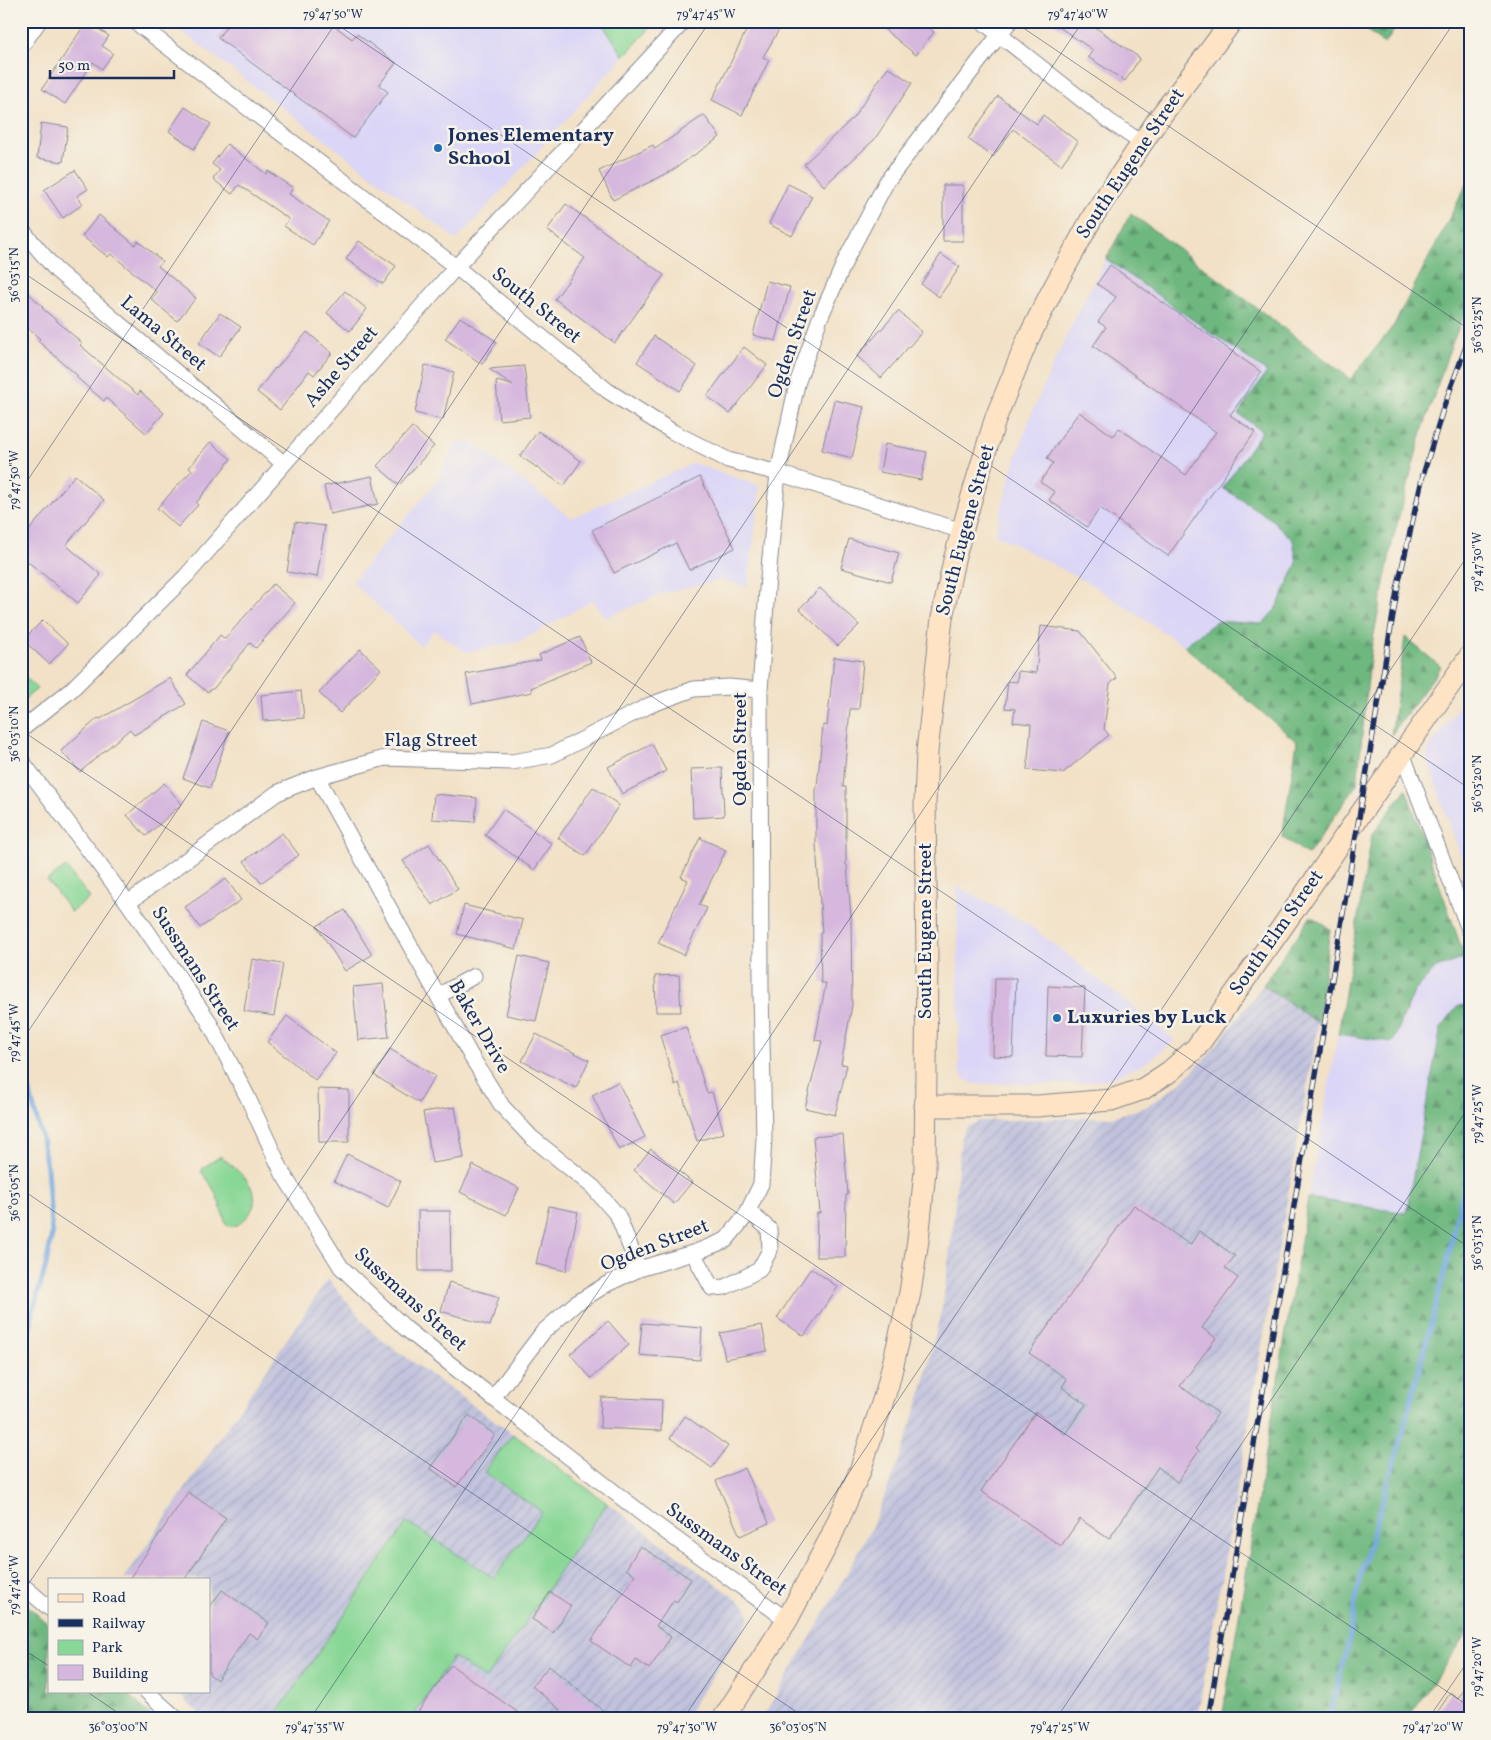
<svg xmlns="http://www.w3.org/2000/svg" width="1491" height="1740" viewBox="0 0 1491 1740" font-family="Vollkorn,serif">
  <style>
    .built { fill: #dbd6f7 }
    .industrial { fill: url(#industrial-furrows) }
    .green { fill: #89d796; stroke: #52837a }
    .forest { fill: url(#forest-firs); stroke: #44746e }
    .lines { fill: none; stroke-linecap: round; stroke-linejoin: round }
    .stream { stroke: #72a7df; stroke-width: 5 }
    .building { fill: #d6b7de }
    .street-casing { stroke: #868892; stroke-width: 17 }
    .secondary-casing { stroke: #868892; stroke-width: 23 }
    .street { stroke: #fff; stroke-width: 15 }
    .secondary { stroke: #fee4c5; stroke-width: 21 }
    .rail-casing { stroke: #1b2f5e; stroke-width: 5.5 }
    .rail { stroke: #f7f3e8; stroke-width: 4; stroke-dasharray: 11; stroke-linecap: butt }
    .ticks { fill: none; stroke: #1b2f5e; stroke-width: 1; stroke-opacity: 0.45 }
    .poi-dot { fill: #1f6fb2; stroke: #f7f3e8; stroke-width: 2 }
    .labels { text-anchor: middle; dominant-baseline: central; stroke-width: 5; stroke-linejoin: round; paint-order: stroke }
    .poi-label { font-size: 20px; font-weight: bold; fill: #1b2f5e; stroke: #f7f3e8; text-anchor: start }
    .street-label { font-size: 20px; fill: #1b2f5e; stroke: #f7f3e8 }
    .neatline { fill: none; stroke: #1b2f5e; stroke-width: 2 }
    .ticks-label { font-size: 12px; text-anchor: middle; fill: #1b2f5e }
  </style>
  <defs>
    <pattern id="industrial-furrows" width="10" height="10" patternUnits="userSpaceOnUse" patternTransform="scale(1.25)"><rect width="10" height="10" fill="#c1c2dd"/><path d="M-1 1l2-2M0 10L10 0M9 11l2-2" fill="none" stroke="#a5a7c0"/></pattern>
    <pattern id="forest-firs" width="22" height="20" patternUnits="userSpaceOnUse" patternTransform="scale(1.25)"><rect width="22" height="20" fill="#6eb87f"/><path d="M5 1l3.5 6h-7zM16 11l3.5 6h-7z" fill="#5a966b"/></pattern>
  </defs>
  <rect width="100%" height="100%" fill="#f7f3e8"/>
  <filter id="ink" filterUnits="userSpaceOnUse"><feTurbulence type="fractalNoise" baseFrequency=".02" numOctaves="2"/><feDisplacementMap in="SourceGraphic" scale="10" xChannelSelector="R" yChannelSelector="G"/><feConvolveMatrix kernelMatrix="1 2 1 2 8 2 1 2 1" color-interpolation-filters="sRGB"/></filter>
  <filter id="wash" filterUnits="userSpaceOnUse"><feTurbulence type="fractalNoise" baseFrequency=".0096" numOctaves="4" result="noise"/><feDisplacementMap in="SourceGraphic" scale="20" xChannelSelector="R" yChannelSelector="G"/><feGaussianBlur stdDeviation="1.12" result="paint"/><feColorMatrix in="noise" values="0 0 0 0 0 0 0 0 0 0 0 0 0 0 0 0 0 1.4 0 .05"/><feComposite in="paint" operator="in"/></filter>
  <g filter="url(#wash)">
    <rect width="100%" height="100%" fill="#f2e1c6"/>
    <path class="built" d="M168 21H600L624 56 457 240Z
      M1106 259 1268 373 1239 414 1262 431 1224 488 1271 519 1293 540 1297 563 1276 609 1262 625 1217 621 1184 646 1092 585 995 534 1012 470 1032 412 1070 328Z
      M470 441 571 518 693 463 760 486 748 587 721 580 664 593 605 618 593 600 519 642 466 652 434 630 421 646 352 582 437 481 455 444Z
      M1470 691V883L1427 759 1428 750Z
      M957 886 1028 924 1175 1040 1144 1064 1108 1079 1075 1084H975L964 1079 959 1069Z
      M1465 958 1470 972V1004L1458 1006 1441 1027 1406 1213 1308 1198 1338 1034 1393 1042 1414 992 1436 968Z"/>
    <path class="industrial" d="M1263 985 1318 1023 1197 1719H762L826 1611 869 1533 896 1469 921 1395 943 1303 953 1224 961 1136 966 1127 980 1121 1112 1117 1146 1107 1183 1081 1208 1056Z
      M328 1279 375 1335 513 1434 484 1472 542 1512 494 1578 406 1522 273 1719H205L175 1691H209V1579H124Z
      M607 1503 747 1607 750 1619 684 1719H411L453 1657 486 1679Z"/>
    <path class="green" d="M600 21H657L624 56Z
      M21 672 37 689 21 702Z
      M66 867 90 898 71 912 47 880Z
      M221 1156C240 1173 271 1194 244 1220 238 1225 234 1228 226 1225 221 1207 215 1185 201 1172L204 1167Z
      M513 1434 607 1503 486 1679 453 1657 411 1719H273L407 1522 494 1578 542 1512 484 1472Z"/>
    <path class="forest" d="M1354 21H1400L1385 44Z
      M1470 178V300L1448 354 1421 435 1393 539 1371 649 1357 784 1308 855 1282 836 1297 742 1184 646 1217 621 1262 624 1276 609 1297 563 1293 540 1271 519 1223 488 1262 431 1238 414 1267 372 1106 259 1131 213 1351 379 1394 325Z
      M1405 637 1441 667 1391 735Z
      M1406 789 1465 958 1436 968 1414 992 1393 1042 1338 1034 1372 835Z
      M1311 916 1330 929 1318 1023 1263 985Z
      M1470 1004V1636L1467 1634 1407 1719H1222L1308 1198 1406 1213 1441 1027 1458 1006Z
      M21 1600 49 1625V1691H124L155 1719H21Z"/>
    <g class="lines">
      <path class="stream" d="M21 1066 25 1073 42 1139 47 1169 52 1234 46 1265 33 1311 21 1371
        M1329 1719 1349 1641 1360 1576 1399 1446 1446 1267 1466 1177 1470 1151"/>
    </g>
    <g id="blocks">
      <path class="building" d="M87 21 109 36 102 46 113 53 102 69 93 62 65 104 42 89Z
        M230 21H328L352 39 357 34 396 63 379 85 388 92 353 138 218 38Z
        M751 21H784L763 57 769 60 742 115 712 100Z
        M874 21H920L934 32 916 55Z
        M1050 21H1086L1140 58 1125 81 1088 57 1093 50Z
        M888 67 912 83 874 140 824 186 804 164 853 118Z
        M998 96 1037 124 1043 115 1078 142 1061 165 1013 129 993 157 968 139Z
        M185 107 211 124 194 149 169 131Z
        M704 115 720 137 670 172 613 200 599 171 653 145 655 149Z
        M41 123 68 127 63 162 37 158Z
        M227 144 266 174 268 171 293 188 289 194 329 221 313 245 284 226 289 219 239 185 232 194 213 179 220 170 212 164Z
        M75 170 88 189 77 196 83 204 63 218 44 190Z
        M788 184 812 196 792 236 769 224Z
        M943 185H963V241H943Z
        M566 204 664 275 615 343 555 299 585 258 547 230Z
        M99 215 135 245 138 241 162 261 158 266 196 298 177 321 151 299 157 292 111 254 108 257 82 236Z
        M359 241 396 266 383 284 346 259Z
        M941 254 960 267 939 297 921 284Z
        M1110 265 1261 372 1230 415 1255 432 1168 556 1100 508 1087 527 1049 500 1055 492 1040 482 1053 463 1047 458 1079 412 1113 436 1119 428 1186 475 1216 432 1093 346 1106 327 1098 322 1116 297 1097 284Z
        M767 281 790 287 776 341 753 335Z
        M21 286 43 307 42 308 82 343 80 345 138 395 140 391 164 413 146 433 106 398 104 401 76 377 78 376 38 341 40 339 21 322Z
        M345 291 367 309 350 331 327 313Z
        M898 311 922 332 881 378 857 356Z
        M220 313 241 327 219 357 199 343Z
        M460 317 497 342 482 364 445 339Z
        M307 332 332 353 314 375 309 371 280 410 257 392 275 368 276 369Z
        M654 336 697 366 680 391 637 362Z
        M744 347 767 365 730 414 707 396Z
        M425 365 454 372 443 420 415 413Z
        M524 366 530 417 499 420 496 381 513 385 489 369Z
        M834 400 864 407 852 458 822 450Z
        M412 427 434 446 399 485 377 466Z
        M538 431 581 461 564 486 520 456Z
        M210 442 231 459 196 503 198 505 178 527 157 508 192 470 189 468Z
        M885 444 927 452 921 480 880 472Z
        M75 475 104 500 66 545 101 575 78 603 21 556V540Z
        M372 476 378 504 330 514 324 486Z
        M700 477 735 548 689 570 676 543 614 573 592 530Z
        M295 522 325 526 317 577 287 572Z
        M849 539 899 553 891 582 841 568Z
        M273 584 295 603 256 648 250 643 214 688 207 692 187 675 220 635 225 639Z
        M820 588 859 625 838 646 799 609Z
        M43 620 68 644 49 664 23 640Z
        M1041 626 1080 631 1117 678 1110 684 1104 729 1109 735 1063 773 1027 770 1031 724 1013 722 1015 709 1005 708 1008 681 1017 682 1018 671 1036 673Z
        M580 637 591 662 531 688 532 692 472 704 466 674 541 660 539 655Z
        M360 649 381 669 340 713 319 693Z
        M834 657 863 661 859 709H850L843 787H846V865H847L851 917 852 1005 841 1064 847 1065 835 1115 805 1108 822 1041 815 1040 826 983H821L820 933H822L816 844V787H817L823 725 827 726Z
        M170 678 186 704 134 735 130 729 80 772 61 751 98 718 100 719Z
        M301 691 304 718 263 721 261 695Z
        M203 722 229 731 210 788 183 778Z
        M652 744 666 771 622 794 608 767Z
        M722 768 724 816 693 818 691 769Z
        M164 783 182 804 146 836 127 815Z
        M593 787 619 805 585 856 558 838Z
        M434 794 477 798 475 822 432 819Z
        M503 809 552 844 534 870 485 835Z
        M282 833 299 855 261 883 244 861Z
        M701 836 702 839 726 850 699 905 707 908 684 955 658 943 688 880 681 877Z
        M429 844 458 889 432 905 403 861Z
        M226 879 241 900 200 928 185 907Z
        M464 905 523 920 516 949 457 934Z
        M345 910 372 955 345 971 317 926Z
        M519 956 549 963 536 1021 506 1015Z
        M252 959 283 964 274 1016 244 1011Z
        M679 975 681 1012H656L655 976Z
        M995 978H1016L1013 1057 993 1056Z
        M383 984 389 1037 358 1040 353 987Z
        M1048 986 1085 988 1082 1057 1046 1056Z
        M287 1016 336 1053 315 1080 267 1042Z
        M686 1027 707 1093 712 1092 724 1133 697 1141 679 1083 675 1085 660 1035Z
        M536 1034 589 1060 576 1088 522 1061Z
        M390 1049 435 1076 419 1103 374 1075Z
        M618 1082 645 1137 619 1150 592 1095Z
        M318 1089 349 1090V1142H319Z
        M455 1107 464 1158 432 1163 423 1112Z
        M843 1134 848 1195H846L845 1257H816L817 1213H820L813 1137Z
        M651 1149 692 1182 674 1204 634 1170Z
        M347 1154 401 1181 388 1208 334 1181Z
        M473 1165 519 1188 506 1215 460 1192Z
        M1134 1205 1190 1245 1199 1231 1235 1256 1225 1268 1238 1278 1202 1328 1216 1338 1180 1386 1218 1413 1196 1448 1199 1451 1177 1482 1158 1467 1109 1539 1080 1519 1061 1546 981 1491 1036 1412 1065 1434 1086 1404 1062 1387 1067 1379 1029 1353Z
        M549 1206 578 1212 566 1271 536 1264Z
        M418 1211H450L451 1271H419Z
        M811 1268 838 1287 804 1336 777 1318Z
        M449 1282 499 1297 490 1326 441 1311Z
        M608 1321 629 1345 591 1378 570 1354Z
        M642 1323 702 1328 700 1360 639 1355Z
        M762 1325 767 1351 725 1359 720 1333Z
        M601 1397 662 1400 661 1431 600 1428Z
        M469 1415 495 1435 456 1487 430 1468Z
        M685 1416 728 1446 712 1468 670 1438Z
        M745 1468 769 1523 740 1536 716 1481Z
        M188 1492 226 1518 185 1579H129Z
        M640 1546 691 1579 677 1602 674 1600 656 1626 671 1637 649 1669 636 1660 631 1668 591 1641 635 1575 626 1569Z
        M222 1590 269 1623 257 1639 249 1633 217 1680 209 1674V1608Z
        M550 1592 571 1606 553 1633 532 1619Z
        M451 1665 527 1719H413Z
        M549 1666 613 1719H571L532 1686Z
        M1470 1681V1706L1461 1719H1433L1450 1693 1458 1699Z"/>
    </g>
  </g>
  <g filter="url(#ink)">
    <use href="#blocks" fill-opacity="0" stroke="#868892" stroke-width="1"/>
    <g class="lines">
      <defs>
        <path id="street" d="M134 21 456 267 608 391 673 432 728 460 778 473 962 531
          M982 21 1109 121 1142 143
          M21 47 39 21
          M21 229 56 270 284 464
          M21 730 71 690 186 576 456 267 684 21
          M1402 753 1470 932
          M21 760 128 903 208 1020 247 1096 283 1174 341 1267 405 1328 493 1398 658 1526 787 1620
          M317 777 471 1056 502 1106 531 1137 593 1187 618 1216 639 1269
          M128 903 277 793 317 777 385 758 512 762 552 755 650 705 694 689 729 687 760 690
          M438 996 474 976
          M693 1253 712 1288 725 1287 759 1270 770 1250 769 1229 748 1211
          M493 1398 543 1332 575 1304 607 1284 639 1269 696 1252 726 1240 745 1217 761 1184 764 1139 761 989 760 690 767 589 778 473 797 384 820 318 847 257 887 181 1010 21
          M21 1584 49 1608
          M146 1691 177 1719"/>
        <path id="secondary" d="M925 1106H1037L1111 1100 1143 1089 1169 1072 1196 1048 1278 933 1470 656
          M723 1719 787 1620 830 1539 860 1471 888 1385 910 1293 918 1240 925 1171 927 962 925 804 927 752 942 618 954 560 974 489 996 417 1028 339 1052 291 1093 216 1157 121 1232 21"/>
      </defs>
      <use href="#street" class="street-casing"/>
      <use href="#secondary" class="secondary-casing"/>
      <use href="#street" class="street"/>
      <use href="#secondary" class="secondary"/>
      <defs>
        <path id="rail" d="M1208 1719 1398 585 1423 475 1443 409 1470 336"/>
      </defs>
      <use href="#rail" class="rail-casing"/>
      <use href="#rail" class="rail"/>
    </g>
  </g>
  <path class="ticks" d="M332 21 1470 789M1013 21 1470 330M21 271 1470 1248M21 490 337 21M21 730 1470 1707M21 1042 710 21M21 1189 807 1719M21 1595 1083 21M21 1648 49 1666M86 1691 127 1719M310 1719 1455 21M683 1719 1470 552M1056 1719 1470 1105M1428 1719 1470 1658"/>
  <g class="poi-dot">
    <circle cx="438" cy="148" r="5"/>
    <circle cx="1057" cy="1018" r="5"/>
  </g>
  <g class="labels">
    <g class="poi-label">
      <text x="448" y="136">Jones Elementary<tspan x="448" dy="23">School</tspan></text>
      <text x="1067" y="1018">Luxuries by Luck</text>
    </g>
    <g class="street-label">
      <text transform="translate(1131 164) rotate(-56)">South Eugene Street</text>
      <text transform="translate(536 306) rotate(39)">South Street</text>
      <text transform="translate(163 334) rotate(40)">Lama Street</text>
      <text transform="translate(793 344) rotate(-71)">Ogden Street</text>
      <text transform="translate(342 367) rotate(-49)">Ashe Street</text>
      <text transform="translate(966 530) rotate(-75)">South Eugene Street</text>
      <text x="431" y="741">Flag Street</text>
      <text transform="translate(741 749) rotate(-90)">Ogden Street</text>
      <text transform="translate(926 931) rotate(-90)">South Eugene Street</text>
      <text transform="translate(1277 933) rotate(-55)">South Elm Street</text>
      <text transform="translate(195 969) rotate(57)">Sussmans Street</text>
      <text transform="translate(479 1027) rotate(60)">Baker Drive</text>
      <text transform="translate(655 1246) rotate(-21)">Ogden Street</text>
      <text transform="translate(410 1300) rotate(42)">Sussmans Street</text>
      <text transform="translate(726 1550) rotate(36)">Sussmans Street</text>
    </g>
  </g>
  <rect width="1491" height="1740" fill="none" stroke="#f7f3e8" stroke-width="55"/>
  <rect x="48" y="1578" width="162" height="115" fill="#f7f3e8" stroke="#9fa5b1"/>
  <rect x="58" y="1594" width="25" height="8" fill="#fee4c5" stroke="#9fa5b1"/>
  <text x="92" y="1602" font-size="15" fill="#1b2f5e">Road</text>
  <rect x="58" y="1619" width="25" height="8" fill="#1b2f5e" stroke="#9fa5b1"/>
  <text x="92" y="1628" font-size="15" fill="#1b2f5e">Railway</text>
  <rect x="58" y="1640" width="25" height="15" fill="#89d796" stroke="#9fa5b1"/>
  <text x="92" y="1652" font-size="15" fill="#1b2f5e">Park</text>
  <rect x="58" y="1665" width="25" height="15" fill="#d6b7de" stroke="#9fa5b1"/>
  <text x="92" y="1678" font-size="15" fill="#1b2f5e">Building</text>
  <path d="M50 70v8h124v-8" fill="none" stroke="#1b2f5e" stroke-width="2.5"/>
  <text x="58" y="70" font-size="15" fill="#1b2f5e" stroke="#f7f3e8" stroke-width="4" paint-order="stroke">50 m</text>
  <rect x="28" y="28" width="1436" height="1684" class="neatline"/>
  <g class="ticks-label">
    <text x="333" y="18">79°47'50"W</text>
    <text x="706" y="18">79°47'45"W</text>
    <text x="1078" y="18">79°47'40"W</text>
    <text transform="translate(14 275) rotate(-90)" y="4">36°03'15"N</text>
    <text transform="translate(1477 325) rotate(-90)" y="4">36°03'25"N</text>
    <text transform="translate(14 480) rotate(-90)" y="4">79°47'50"W</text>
    <text transform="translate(1477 562) rotate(-90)" y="4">79°47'30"W</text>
    <text transform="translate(14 734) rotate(-90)" y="4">36°03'10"N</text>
    <text transform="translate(1477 784) rotate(-90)" y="4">36°03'20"N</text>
    <text transform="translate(14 1033) rotate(-90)" y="4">79°47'45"W</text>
    <text transform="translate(1477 1114) rotate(-90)" y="4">79°47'25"W</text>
    <text transform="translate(14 1193) rotate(-90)" y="4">36°03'05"N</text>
    <text transform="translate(1477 1243) rotate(-90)" y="4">36°03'15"N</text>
    <text transform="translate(14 1585) rotate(-90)" y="4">79°47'40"W</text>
    <text transform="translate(1477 1667) rotate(-90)" y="4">79°47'20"W</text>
    <text x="118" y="1731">36°03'00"N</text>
    <text x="315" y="1731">79°47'35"W</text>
    <text x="687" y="1731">79°47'30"W</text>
    <text x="798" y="1731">36°03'05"N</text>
    <text x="1060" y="1731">79°47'25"W</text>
    <text x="1433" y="1731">79°47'20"W</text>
  </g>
</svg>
